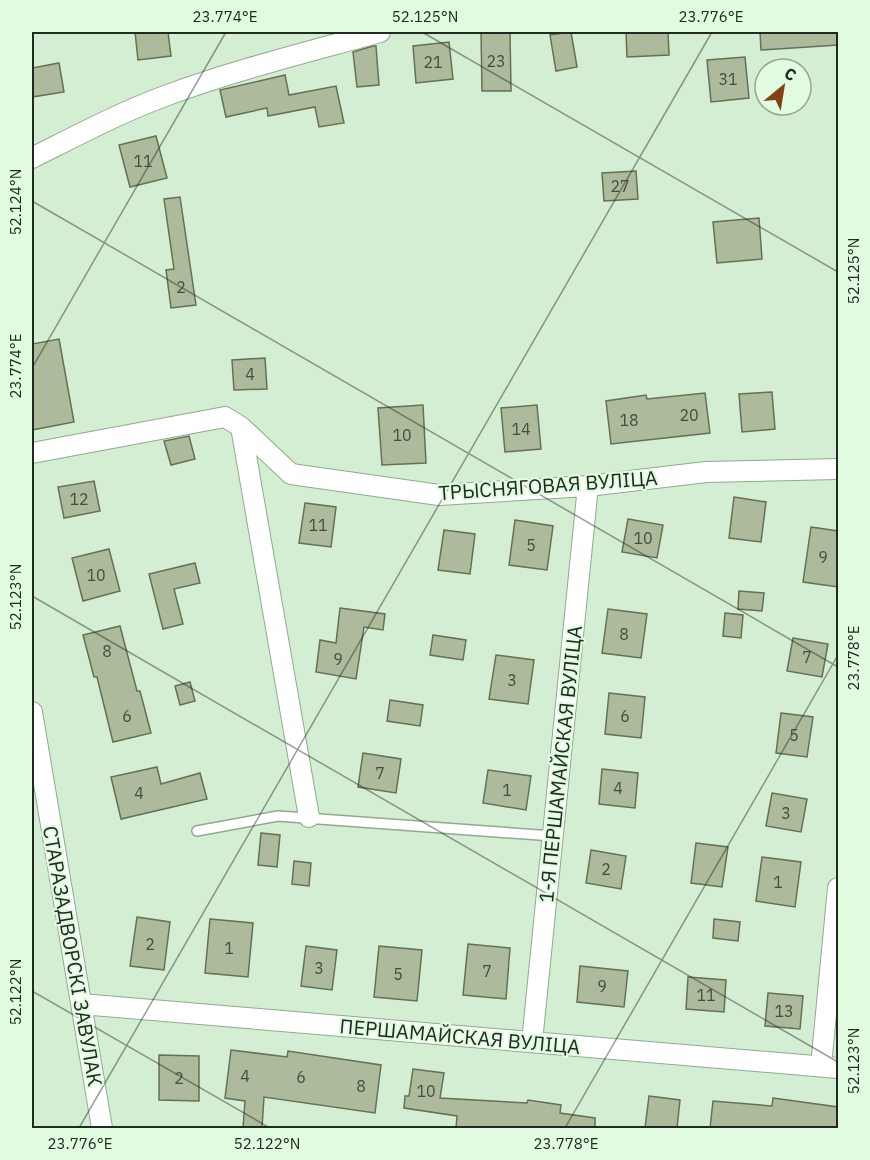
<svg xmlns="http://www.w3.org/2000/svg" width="870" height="1160" viewBox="0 0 870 1160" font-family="'IBM Plex Sans',sans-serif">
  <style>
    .building { fill: #adba9b; stroke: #657054; stroke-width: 1.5 }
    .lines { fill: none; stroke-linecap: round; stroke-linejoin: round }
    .lane-casing { stroke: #91a991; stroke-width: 12 }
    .street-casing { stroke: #91a991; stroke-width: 22 }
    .lane { stroke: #fff; stroke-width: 9 }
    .street { stroke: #fff; stroke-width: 20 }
    .ticks { fill: none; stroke: #202a20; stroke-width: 1.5; stroke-opacity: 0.45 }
    .labels { text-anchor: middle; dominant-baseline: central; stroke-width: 4.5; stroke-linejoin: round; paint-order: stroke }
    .number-label { font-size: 16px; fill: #434e3f }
    .street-label { font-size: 20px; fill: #202a20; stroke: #e1fbe1 }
    .neatline { fill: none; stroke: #202a20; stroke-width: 2 }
    .ticks-label { font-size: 15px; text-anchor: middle; fill: #202a20 }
  </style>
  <rect width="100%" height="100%" fill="#d4eed3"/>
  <path class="building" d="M135 32H168L171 56 138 60Z
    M481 32H510L511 91H482Z
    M571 32 577 67 556 71 550 35Z
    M626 32H668L669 55 627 57Z
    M760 32H838V45L761 50Z
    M449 42 453 79 416 83 413 46Z
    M373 46H376L379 85 357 87 353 52Z
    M745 57 749 98 711 102 707 60Z
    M59 63 64 92 32 97V68Z
    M285 75 289 95 336 86 344 123 319 127 315 107 268 116 267 108 226 117 220 90Z
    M156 136 167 178 130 187 119 145Z
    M636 171 638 199 604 201 602 173Z
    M180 197 196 305 171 308 166 270 174 269 164 199Z
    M759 218 762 259 717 263 713 222Z
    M59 339 74 422 32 430V344Z
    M265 358 267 389 234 390 232 360Z
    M772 392 775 429 742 432 739 394Z
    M705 393 710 433 611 444 606 401 646 395 647 399Z
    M423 405 426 463 382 465 378 408Z
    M537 405 541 449 505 452 501 408Z
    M189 436 195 459 171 465 164 441Z
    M94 481 100 511 64 518 58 487Z
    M734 497 766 502 761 542 729 538Z
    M305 503 336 507 331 547 299 543Z
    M628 519 663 525 657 558 622 552Z
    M515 520 553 526 547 570 509 565Z
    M811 527 838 531V587L803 582Z
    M444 530 475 534 470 574 438 570Z
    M109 549 120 591 83 601 72 558Z
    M195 563 200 583 174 589 183 624 163 629 149 574Z
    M739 591 764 593 762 611 738 609Z
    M340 608 385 614 383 630 364 627 356 679 316 672 320 640 336 643Z
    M608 609 647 614 641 658 602 653Z
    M725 613 743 615 741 638 723 636Z
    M120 626 137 691H140L151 733 113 742 97 677H94L83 635Z
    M433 635 466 640 463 660 430 655Z
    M793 638 828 644 822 677 787 671Z
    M496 655 534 660 528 704 489 699Z
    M190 682 195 701 180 705 175 686Z
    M609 693 645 697 641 738 605 734Z
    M390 700 423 705 420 726 387 721Z
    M781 713 813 717 807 757 776 753Z
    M363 753 401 759 396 793 358 787Z
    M157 767 161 784 200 773 207 799 121 819 111 777Z
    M602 769 638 773 635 808 599 804Z
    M488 770 531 776 526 810 483 803Z
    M772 793 807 799 801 832 766 826Z
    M261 833 280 835 277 867 258 865Z
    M696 843 728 847 722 887 691 883Z
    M591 850 626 856 621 889 586 883Z
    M762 857 801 862 795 907 756 901Z
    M294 861 311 863 309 886 292 884Z
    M137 917 170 922 164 970 130 966Z
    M210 919 253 923 248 977 205 973Z
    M714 919 740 922 738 941 713 938Z
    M468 944 510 948 506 999 463 995Z
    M306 946 337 950 332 990 301 986Z
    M379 946 422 950 417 1001 374 997Z
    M580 966 628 971 624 1007 577 1002Z
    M688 977 726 980 724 1012 686 1009Z
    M768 993 803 996 800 1029 765 1026Z
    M231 1050 287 1057 288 1051 381 1065 375 1113 264 1097 262 1128H243L245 1101 225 1098Z
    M159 1055 199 1056V1101L159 1100Z
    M413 1069 444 1073 440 1098 527 1103 528 1100 561 1105 560 1113 595 1118V1128H456L457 1116 404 1108 405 1096H409Z
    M649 1096 680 1100 677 1128H645Z
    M773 1098 838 1107V1128H710L713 1101 772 1106Z"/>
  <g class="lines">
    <defs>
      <path id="lane" d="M197 831 278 816 553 836"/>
      <path id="street" d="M32 158C76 136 119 113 165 96 235 70 308 52 380 32
        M241 427 309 817
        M32 453 225 417 241 427 291 474 439 495 588 486 706 472 838 469
        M32 712 102 1128
        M81 1004 838 1068
        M532 1042 588 486
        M821 1066 838 888"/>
    </defs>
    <use href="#lane" class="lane-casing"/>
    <use href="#street" class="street-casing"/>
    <use href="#lane" class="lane"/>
    <use href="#street" class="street"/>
  </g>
  <path class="ticks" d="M422 32 838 272M32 201 838 667M32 368 226 32M32 596 838 1062M32 991 270 1128M79 1128 712 32M565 1128 838 655"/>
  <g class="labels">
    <g class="number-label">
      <text x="496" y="61">23</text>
      <text x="433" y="62">21</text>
      <text x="728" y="79">31</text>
      <text x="143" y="161">11</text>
      <text x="620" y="186">27</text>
      <text x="181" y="287">2</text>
      <text x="250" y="374">4</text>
      <text x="689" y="415">20</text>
      <text x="629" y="420">18</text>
      <text x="521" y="429">14</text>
      <text x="402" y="435">10</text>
      <text x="79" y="499">12</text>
      <text x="318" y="525">11</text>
      <text x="643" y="538">10</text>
      <text x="531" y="545">5</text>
      <text x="823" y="557">9</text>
      <text x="96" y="575">10</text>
      <text x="624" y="634">8</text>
      <text x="107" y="651">8</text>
      <text x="807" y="657">7</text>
      <text x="338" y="659">9</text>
      <text x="512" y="680">3</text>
      <text x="127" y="716">6</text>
      <text x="625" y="716">6</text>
      <text x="794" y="735">5</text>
      <text x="380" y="773">7</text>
      <text x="618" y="788">4</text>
      <text x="507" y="790">1</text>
      <text x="139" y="793">4</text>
      <text x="786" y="813">3</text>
      <text x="606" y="869">2</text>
      <text x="778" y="882">1</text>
      <text x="150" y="944">2</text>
      <text x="229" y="948">1</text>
      <text x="319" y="968">3</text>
      <text x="487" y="971">7</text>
      <text x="398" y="974">5</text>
      <text x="602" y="986">9</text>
      <text x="706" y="995">11</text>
      <text x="784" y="1011">13</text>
      <text x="245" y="1076">4</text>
      <text x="301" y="1077">6</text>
      <text x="179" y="1078">2</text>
      <text x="361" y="1086">8</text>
      <text x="426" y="1091">10</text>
    </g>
    <g class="street-label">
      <text transform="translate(548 485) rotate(-4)">ТРЫСНЯГОВАЯ ВУЛІЦА</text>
      <text transform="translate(560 764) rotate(-84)">1-Я ПЕРШАМАЙСКАЯ ВУЛІЦА</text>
      <text transform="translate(73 956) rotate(80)">СТАРАЗАДВОРСКІ ЗАВУЛАК</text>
      <text transform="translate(460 1036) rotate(5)">ПЕРШАМАЙСКАЯ ВУЛІЦА</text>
    </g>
  </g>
  <rect width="870" height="1160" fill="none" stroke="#e1fbe1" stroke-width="66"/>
  <g transform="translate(783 87) rotate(30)"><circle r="28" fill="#e1fbe1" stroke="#94a794" stroke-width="1.5"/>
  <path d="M0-4.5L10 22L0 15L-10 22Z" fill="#844015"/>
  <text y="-9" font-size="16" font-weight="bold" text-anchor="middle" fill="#202a20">С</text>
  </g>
  <rect x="33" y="33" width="804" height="1094" class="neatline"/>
  <g class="ticks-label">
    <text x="225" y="22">23.774°E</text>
    <text x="425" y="22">52.125°N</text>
    <text x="711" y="22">23.776°E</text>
    <text transform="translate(16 202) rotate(-90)" y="5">52.124°N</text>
    <text transform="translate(854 271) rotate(-90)" y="5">52.125°N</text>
    <text transform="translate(16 366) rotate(-90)" y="5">23.774°E</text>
    <text transform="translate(16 597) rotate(-90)" y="5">52.123°N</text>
    <text transform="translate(854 658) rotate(-90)" y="5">23.778°E</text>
    <text transform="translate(16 992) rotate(-90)" y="5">52.122°N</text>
    <text transform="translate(854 1061) rotate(-90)" y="5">52.123°N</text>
    <text x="80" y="1149">23.776°E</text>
    <text x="267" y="1149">52.122°N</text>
    <text x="566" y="1149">23.778°E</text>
  </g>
</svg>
